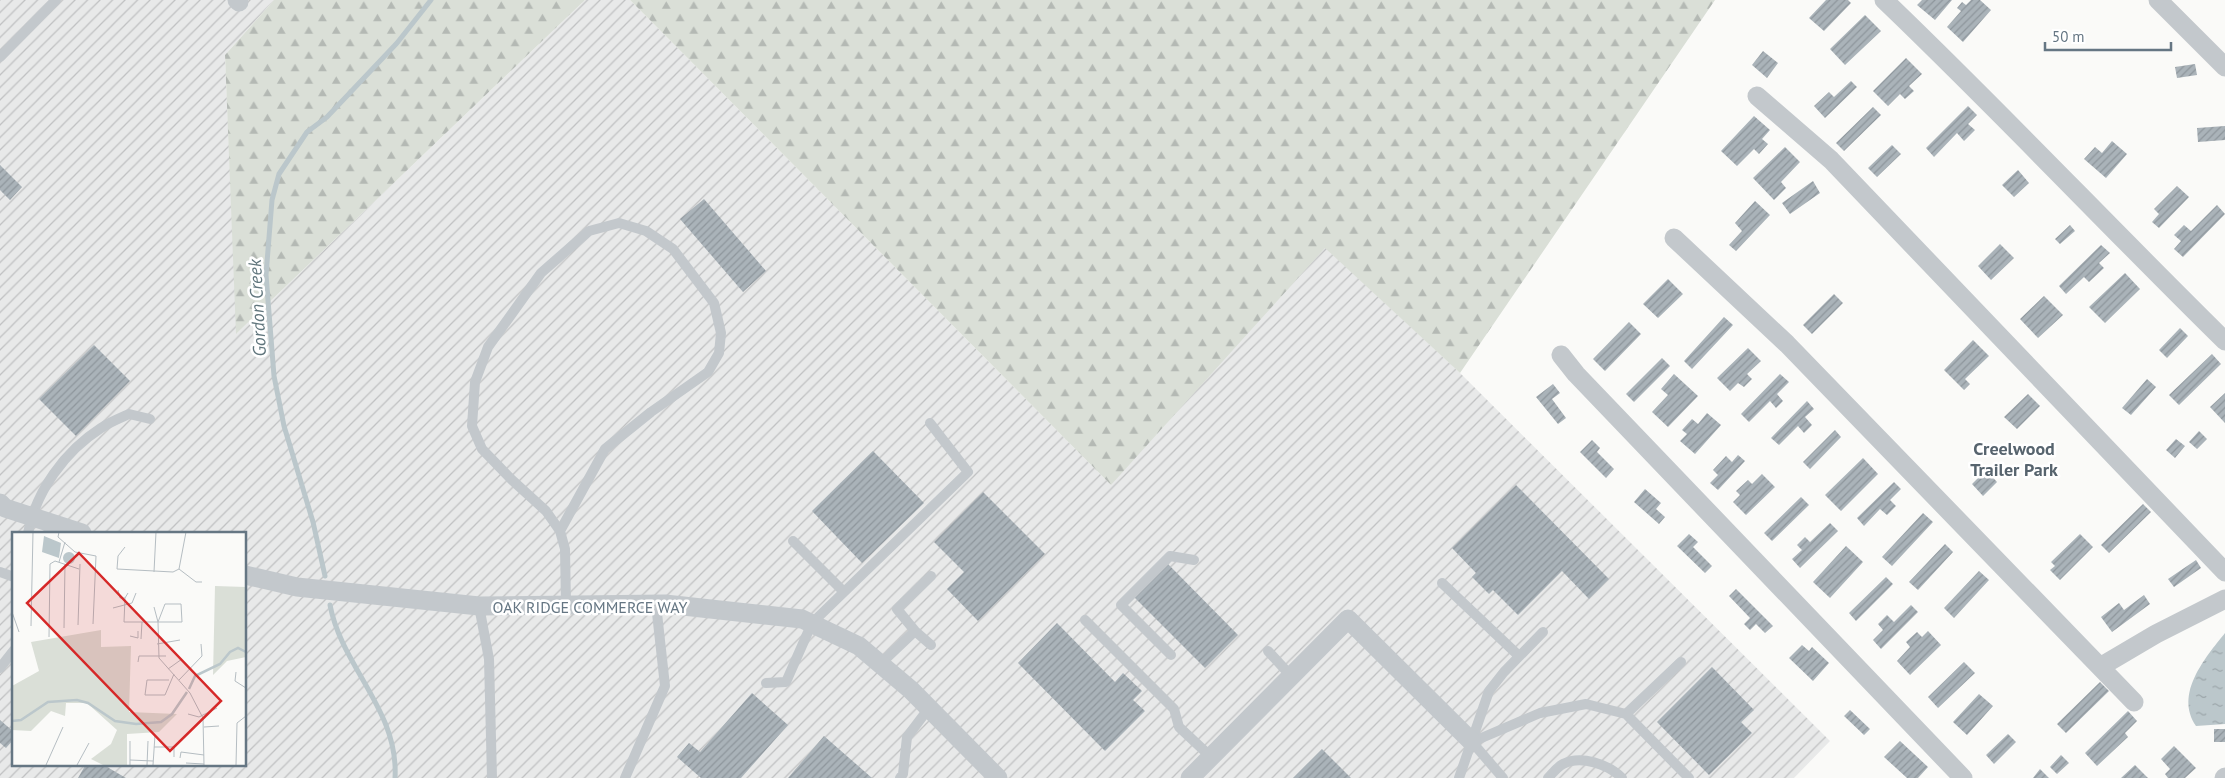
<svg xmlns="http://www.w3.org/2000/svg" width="2225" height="778" viewBox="0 0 2225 778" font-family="'PT Sans',sans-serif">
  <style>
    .industrial { fill: url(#industrial-furrows); fill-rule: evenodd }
    .forest { fill: url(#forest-firs) }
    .water { fill: url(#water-ripples) }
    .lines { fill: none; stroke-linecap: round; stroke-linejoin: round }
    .stream { stroke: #bbc7cb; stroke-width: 5 }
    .building { fill: url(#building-hatch) }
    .service { stroke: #c3c8cc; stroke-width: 10 }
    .minor { stroke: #c3c8cc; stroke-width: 19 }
    .labels { text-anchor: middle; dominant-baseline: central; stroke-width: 5; stroke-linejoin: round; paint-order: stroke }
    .street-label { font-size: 16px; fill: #657683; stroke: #fff }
    .water-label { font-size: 18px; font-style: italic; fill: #60757c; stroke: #fff }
    .neighbourhood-label { font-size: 18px; font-weight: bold; fill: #57646e; stroke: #fff }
    .inset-river { fill: none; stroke: #bbc7cb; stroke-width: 2.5 }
    .inset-road { fill: none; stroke: #b5bdc2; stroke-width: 1 }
    .view { fill: #d62828; fill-opacity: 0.15; stroke: #d62828; stroke-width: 2.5 }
    .inset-edge { fill: none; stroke: #657683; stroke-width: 2.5 }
  </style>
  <defs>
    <pattern id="industrial-furrows" width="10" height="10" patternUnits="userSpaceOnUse" patternTransform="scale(1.25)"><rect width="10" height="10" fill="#e8e9e9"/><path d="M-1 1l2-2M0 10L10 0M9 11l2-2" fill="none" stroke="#c0c1c2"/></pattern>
    <pattern id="forest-firs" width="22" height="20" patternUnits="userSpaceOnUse" patternTransform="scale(1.25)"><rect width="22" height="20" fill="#dadfd7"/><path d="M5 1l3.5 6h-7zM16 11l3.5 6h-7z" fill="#b4b9b4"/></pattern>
    <pattern id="water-ripples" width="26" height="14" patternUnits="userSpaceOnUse" patternTransform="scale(1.25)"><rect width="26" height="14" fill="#bbc7cb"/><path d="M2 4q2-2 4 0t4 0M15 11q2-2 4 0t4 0" fill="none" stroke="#9ca6aa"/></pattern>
    <pattern id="building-hatch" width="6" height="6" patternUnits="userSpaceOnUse" patternTransform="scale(1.25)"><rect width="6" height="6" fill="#aab3b9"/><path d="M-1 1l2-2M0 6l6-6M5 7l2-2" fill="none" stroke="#8e969c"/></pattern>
  </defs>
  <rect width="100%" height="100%" fill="#fafaf8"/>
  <path class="industrial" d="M0 0H274L225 55 237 333 585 0H630L1110 484 1325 247 1460 373 1830 741 1794 778H0ZM14 533H245V764H14Z"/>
  <path class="forest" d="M274 0H585L236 334 225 55Z
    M630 0H1715L1460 373 1325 248 1111 485Z"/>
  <path class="water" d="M2225 633V724L2196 726C2174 694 2205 658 2225 633Z"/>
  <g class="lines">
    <path class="stream" d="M325 576 313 522 284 426 274 376 266 275 272 200 279 174 307 132 327 117 397 43 431 0
      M330 605C342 668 399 710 395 778"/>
  </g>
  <path class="building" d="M1826 0H1848L1851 3 1824 31 1809 18Z
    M1922 0H1952L1935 20 1917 5Z
    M1971 0H1980L1991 10 1963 42 1947 27 1961 11 1957 8 1962 2 1966 5Z
    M1865 15 1881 31 1845 65 1830 49Z
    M1763 51 1778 63 1767 78 1752 65Z
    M1906 58 1922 74 1909 86 1914 91 1905 99 1900 94 1888 106 1873 91Z
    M2195 64 2197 75 2177 78 2175 67Z
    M1851 81 1857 87 1825 118 1814 106 1829 92 1834 97Z
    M1968 106 1977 115 1968 124 1975 130 1964 141 1957 133 1934 157 1926 148Z
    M1873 107 1881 115 1844 151 1836 143Z
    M1754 116 1770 130 1762 139 1768 144 1759 154 1754 149 1737 166 1721 151Z
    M2225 126V140L2198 142 2197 128Z
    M2112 141 2127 154 2106 178 2084 159 2095 147 2102 153Z
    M1892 145 1901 154 1877 177 1868 168Z
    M1785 147 1800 162 1781 182 1786 188 1774 200 1753 178Z
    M0 165 22 187 10 200 0 190Z
    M2018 170 2029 183 2014 197 2002 185Z
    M1813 181 1820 193 1790 214 1782 203Z
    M2177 186 2189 197 2159 228 2152 222 2159 214 2154 209Z
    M704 199 766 271 743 292 680 219Z
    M1755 201 1770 215 1736 251 1729 245 1742 231 1735 223Z
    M2217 205 2225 214 2183 257 2174 249 2181 241 2174 235 2184 225 2191 231Z
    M2070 225 2075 231 2060 244 2055 239Z
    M2000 244 2014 258 1991 280 1978 266Z
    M2101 245 2110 253 2099 263 2104 268 2089 282 2084 277 2066 294 2059 286Z
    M2125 273 2140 289 2105 323 2089 307Z
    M1668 279 1683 294 1658 318 1643 304Z
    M1834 294 1843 303 1812 334 1803 325Z
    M2044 296 2063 315 2038 338 2020 319Z
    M1724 317 1733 325 1692 369 1684 361Z
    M1629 322 1641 334 1605 371 1593 359Z
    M2180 328 2188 336 2167 358 2159 350Z
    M1973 340 1989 356 1965 379 1970 384 1964 390 1944 370Z
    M94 345 130 381 76 436 39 399Z
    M1748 348 1761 361 1747 374 1752 379 1744 387 1738 383 1730 391 1717 378Z
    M2212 354 2221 364 2179 405 2169 395Z
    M1662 358 1670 366 1634 402 1626 394Z
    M1674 374 1698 396 1668 427 1652 412 1668 395 1661 389Z
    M1780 374 1789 382 1777 394 1783 401 1776 408 1770 401 1749 422 1741 414Z
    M2147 379 2156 387 2131 415 2122 408Z
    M1553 384 1560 393 1552 399 1566 418 1558 424 1536 397Z
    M2225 393V423L2210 407Z
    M2028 394 2040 406 2017 429 2004 417Z
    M1807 401 1814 409 1805 417 1812 425 1804 433 1798 426 1779 445 1771 438Z
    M1707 413 1721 425 1695 454 1680 441 1687 434 1682 430 1692 419 1698 424Z
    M1835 430 1841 437 1810 469 1803 462Z
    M2199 431 2207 439 2197 449 2189 442Z
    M2176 439 2185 446 2175 458 2166 450Z
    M1592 440 1600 448 1597 452 1614 469 1606 478 1580 452Z
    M873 451 924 503 862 563 812 511Z
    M1738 455 1745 461 1718 490 1710 483 1718 475 1713 470 1726 456 1732 462Z
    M1863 458 1878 474 1841 511 1825 495Z
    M1986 470 1997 482 1983 496 1972 484Z
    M1762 474 1775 487 1746 515 1733 502 1740 495 1736 491 1748 480 1752 484Z
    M1894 482 1901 489 1890 500 1896 506 1887 515 1880 509 1864 526 1857 518Z
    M1516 485 1609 579 1589 599 1562 571 1518 615 1493 590 1489 594 1472 577 1476 573 1452 548Z
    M1645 489 1661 503 1656 509 1665 517 1659 524 1634 502Z
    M983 492 1045 554 978 621 947 589 964 572 934 542Z
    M1801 497 1809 505 1772 541 1764 533Z
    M2143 504 2151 512 2109 553 2101 545Z
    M1923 513 1933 522 1892 566 1882 557Z
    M1830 523 1838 531 1800 568 1792 559 1802 550 1797 545 1805 537 1810 542Z
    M1689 534 1698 542 1693 547 1712 566 1705 573 1677 546Z
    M2080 534 2093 547 2060 580 2050 570 2055 566 2051 562Z
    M1945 544 1953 552 1918 590 1909 582Z
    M1846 546 1863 562 1830 598 1813 582Z
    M2196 560 2201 568 2174 587 2168 579Z
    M1167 563 1238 635 1205 668 1134 597Z
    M1979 571 1989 580 1954 618 1944 608Z
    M1886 577 1893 584 1856 621 1849 613Z
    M1736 589 1773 626 1765 633 1756 624 1750 630 1744 624 1750 618 1729 596Z
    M2144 595 2150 604 2112 632 2101 617 2119 603 2124 610Z
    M1911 605 1918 612 1881 649 1873 640 1883 630 1878 624 1887 615 1894 622Z
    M1057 623 1115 682 1123 673 1142 691 1133 700 1145 711 1105 751 1018 663Z
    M1928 631 1941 645 1910 675 1897 661 1910 647 1906 642 1917 632 1922 637Z
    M1802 645 1809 651 1812 647 1829 663 1813 681 1789 658Z
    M1964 662 1975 673 1938 708 1928 697Z
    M1712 667 1754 710 1741 722 1752 733 1709 775 1657 722Z
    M2100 682 2109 691 2066 733 2057 724Z
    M752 693 788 725 741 778H701L677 757 689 743 700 752Z
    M1979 694 1993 706 1967 735 1953 722Z
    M1850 710 1870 729 1864 735 1844 716Z
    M2128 711 2137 721 2125 733 2128 737 2097 766 2085 753Z
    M0 720 14 732V739L6 748 0 743Z
    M2214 729H2225V742H2214Z
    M2008 734 2016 742 1994 764 1986 755Z
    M824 736 872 778H788Z
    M1900 741 1928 767 1918 778H1907L1884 757Z
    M2174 746 2196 768 2185 778H2168L2165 774 2170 769 2161 759Z
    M1322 749 1351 778H1293Z
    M2061 755 2069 763 2057 774 2050 767Z
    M86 764H102L126 778H78Z
    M2135 765 2148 778H2121Z
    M2040 769 2049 778H2033Z"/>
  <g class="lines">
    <path class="service" d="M0 57 56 0
      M560 531 605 449 651 412 708 372 719 353 721 333 714 303 673 249 646 231 619 223 589 231 541 273 488 347 475 382 472 426 482 449 512 480 546 511 560 531 565 549 566 605
      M28 533C36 491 65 451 101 428 110 422 120 418 129 414L150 419
      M793 541 844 592
      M0 572 14 577
      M1442 583 1519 656
      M479 606 489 659 492 778
      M1085 620 1174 709 1179 727 1211 757
      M915 631 897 609 931 576
      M1268 651 1291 676
      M1171 655 1121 605 1170 556 1194 560
      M1681 662 1626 714 1689 778
      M880 664 915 631 931 645
      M0 668 14 650
      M766 683 786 682 812 623 968 472 930 423
      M1472 742 1540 713 1586 704 1626 714
      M1472 742 1503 778
      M625 778 665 686 656 604
      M900 778 903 774 907 737 929 708
      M1459 778 1489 691 1504 672 1543 632
      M1548 778C1552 774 1557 767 1563 764 1581 755 1608 764 1622 778"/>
    <path class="minor" d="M237 0 239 2
      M1884 0C2000 111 2110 228 2225 341
      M2158 0 2225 67
      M1757 96 1831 160 2225 572
      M1674 238 1787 344 2134 702
      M1561 355 1576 374 1963 778
      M0 503 5 508 82 533
      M245 575 297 587 479 606 665 604 802 619 859 646 911 690 998 778
      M2100 667 2156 634 2225 599
      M1190 778 1348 619 1472 742
      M2224 778 2225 777"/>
  </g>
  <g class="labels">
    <g class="street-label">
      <text x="590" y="607">OAK RIDGE COMMERCE WAY</text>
    </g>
    <g class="water-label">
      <text transform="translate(257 308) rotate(-93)">Gordon Creek</text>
    </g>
    <g class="neighbourhood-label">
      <text x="2014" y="448">Creelwood<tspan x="2014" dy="21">Trailer Park</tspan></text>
    </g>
  </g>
  <g transform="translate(12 532)">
    <rect width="234" height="234" fill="#fafaf8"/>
    <path d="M203 54 234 55V125L215 129 201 143ZM89 98V115L119 114 117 180 165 182 147 200 115 202V233H91L79 227 99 212 105 198 75 171H54L53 184 39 179 19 199 0 198V154L27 139 19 110Z" fill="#dadfd7"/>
    <path d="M32 4 49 11 47 26 30 20ZM51 26a6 6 0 1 1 12 0a6 6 0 1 1-12 0Z" fill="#bbc7cb"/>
    <path class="inset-river" d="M177 157 183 144 208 132 218 120 226 116 234 120M0 189 9 188 36 170 65 168 76 171 103 189 124 192 149 190 160 182 175 160"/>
    <path class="inset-road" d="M47 0 46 5 63 20 84 24 81 92M113 15 106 24 105 37 161 40 167 37 174 0M47 30 53 10M167 37 184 50H190M142 40 144 0M106 58 108 66H113L116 61M113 66 112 90H146L147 126 178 161 191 186 192 233M142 75 146 90 153 72H169L170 90H146M101 76 120 71 124 61M0 80 7 100M66 93 68 32M19 94 21 0M52 96 53 32M118 104 126 106V99M37 105 38 32 43 29 67 37M129 107 130 90M145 112 168 108M126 130 127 124H154M156 137 170 127M224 140 223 149 234 156M157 148H135L133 163H153L162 142M167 148 190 124 189 112M176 182 187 185 205 176M192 195 207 194M142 215H162V225M168 226 169 220 192 223M118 228V209M174 231 192 232M34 233 51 195M65 233 77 211M118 233V228L141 229M135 233 136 209M141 233 143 203M224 233 225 191 234 184"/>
    <path class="view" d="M67 21 209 169 158 219 15 71Z"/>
    <rect width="234" height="234" class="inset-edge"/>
  </g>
  <path d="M2045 42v8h126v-8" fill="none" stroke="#657683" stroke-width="2.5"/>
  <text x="2052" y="42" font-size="15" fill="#657683" stroke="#ffffff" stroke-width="4" paint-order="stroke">50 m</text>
</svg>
